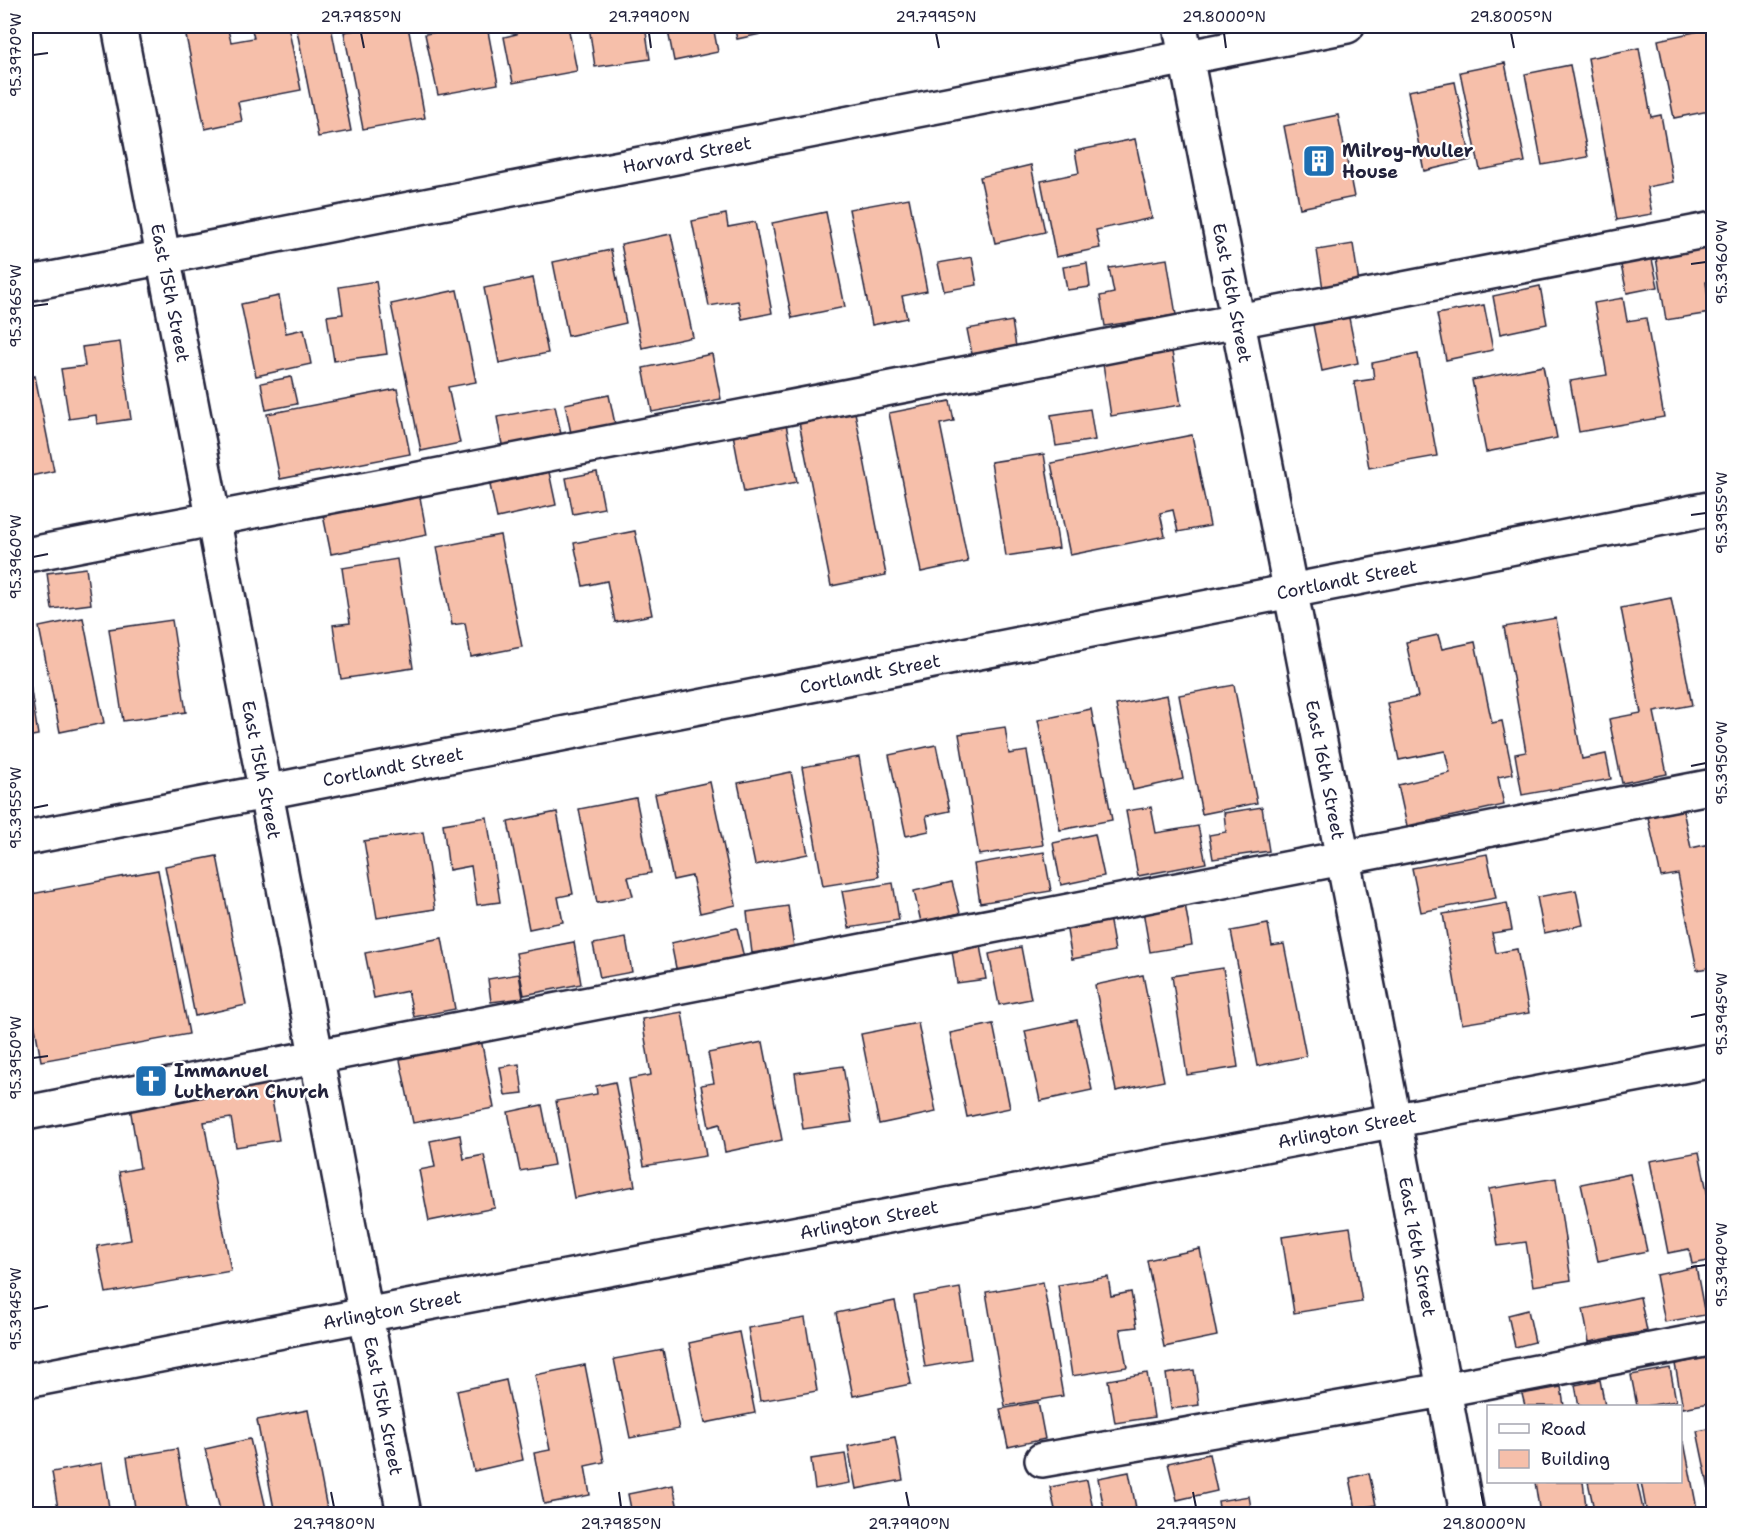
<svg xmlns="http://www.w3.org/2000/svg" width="1739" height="1540" viewBox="0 0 1739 1540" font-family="'Shantell Sans',sans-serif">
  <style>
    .building { fill: #f6bfaa; stroke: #22223b; stroke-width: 1.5 }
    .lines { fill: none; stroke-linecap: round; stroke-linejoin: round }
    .minor-casing { stroke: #22223b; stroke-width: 38 }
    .minor { stroke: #fff; stroke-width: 33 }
    .ticks { fill: none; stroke: #22223b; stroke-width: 2 }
    .labels { text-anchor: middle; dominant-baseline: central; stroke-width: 4.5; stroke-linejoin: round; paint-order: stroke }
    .poi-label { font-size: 18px; font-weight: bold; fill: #22223b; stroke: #fff; text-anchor: start }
    .street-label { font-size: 18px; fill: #22223b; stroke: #fff }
    .neatline { fill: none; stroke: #22223b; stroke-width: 2 }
    .ticks-label { font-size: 15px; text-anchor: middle; fill: #22223b }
  </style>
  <rect width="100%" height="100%" fill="#fff"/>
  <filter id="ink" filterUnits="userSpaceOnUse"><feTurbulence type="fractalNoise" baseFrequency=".0167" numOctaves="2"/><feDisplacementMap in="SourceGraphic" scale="12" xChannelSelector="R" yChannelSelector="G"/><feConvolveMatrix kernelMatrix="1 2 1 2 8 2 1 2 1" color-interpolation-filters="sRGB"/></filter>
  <g filter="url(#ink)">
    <path class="building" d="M184 26H227L231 42 254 38 251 26H288L301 90 238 102 242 121 205 129Z
      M326 26H331L351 131 318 137 297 31Z
      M380 26H408L425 118 363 129 344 32Z
      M448 26H487L498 84 438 95 425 34 449 30Z
      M516 26H568L577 71 513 83 504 37 517 34Z
      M589 26H645L650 59 595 67Z
      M667 26H713L718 52 674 61Z
      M734 26H798L737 39Z
      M1713 28 1714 110 1674 118 1658 40Z
      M1639 48 1651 117 1661 115 1673 182 1647 187 1652 214 1617 220 1588 58Z
      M1505 63 1525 162 1480 170 1460 72Z
      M1570 65 1588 157 1542 165 1525 74Z
      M1455 82 1471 160 1424 171 1408 91Z
      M26 107 31 143 26 144Z
      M1338 115 1354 197 1300 208 1284 126Z
      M1135 139 1152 218 1096 230 1100 248 1056 257 1041 181 1079 173 1075 151Z
      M1031 165 1045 232 995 243 980 177Z
      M909 198 927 291 902 296 907 318 872 325 849 209Z
      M826 212 845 307 792 318 772 223Z
      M726 214 728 227 755 222 772 313 742 319 738 301 709 306 692 221Z
      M671 234 693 337 642 348 621 244Z
      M1714 236V280L1706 282 1710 313 1666 320 1654 245Z
      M1353 244 1359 283 1323 289 1317 250Z
      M611 250 626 323 568 336 553 262Z
      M1650 250 1658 287 1627 293 1619 256Z
      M972 257 977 285 944 291 938 263Z
      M1167 259 1176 315 1105 326 1100 296 1114 293 1109 268Z
      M1087 263 1090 287 1067 290 1063 267Z
      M533 278 548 353 499 363 484 288Z
      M376 281 387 354 334 361 327 316 343 314 339 287Z
      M1540 286 1547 324 1500 334 1493 296Z
      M457 290 476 382 448 387 460 443 421 451 391 304Z
      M279 296 286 333 304 329 311 364 256 376 241 304Z
      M1623 298 1627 321 1646 318 1664 417 1579 432 1570 381 1607 375 1594 303Z
      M1484 305 1493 350 1446 360 1437 314Z
      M1348 313 1358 363 1322 371 1312 320Z
      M1012 321 1016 347 972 354 967 329Z
      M120 342 131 419 97 424 96 415 69 419 61 369 85 366 82 347Z
      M1171 346 1181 405 1111 416 1102 357Z
      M712 354 721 399 652 412 643 368Z
      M1418 354 1437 456 1369 468 1354 382 1374 379 1372 363Z
      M1543 366 1557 438 1486 452 1472 380Z
      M35 376 54 471 26 477V378Z
      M291 377 297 404 266 410 261 383Z
      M397 389 410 454 280 479 267 414Z
      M609 395 616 429 572 438 565 404Z
      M950 401 954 421 940 424 968 562 921 572 889 413Z
      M555 406 562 439 503 450 497 417Z
      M854 407 886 575 831 586 798 417Z
      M1090 409 1095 440 1056 446 1051 415Z
      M785 419 797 482 744 492 732 429Z
      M1192 435 1210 526 1178 532 1173 510 1160 513 1165 536 1070 555 1051 463Z
      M1044 454 1059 548 1006 556 991 462Z
      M549 472 556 505 497 518 490 485Z
      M597 472 604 508 573 514 566 478Z
      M419 492 427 535 331 554 322 510Z
      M635 531 652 615 615 622 607 581 583 586 574 543Z
      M500 535 522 647 471 657 465 623 452 625 437 547Z
      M397 559 413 668 341 679 333 625 350 623 342 568Z
      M86 568 91 604 52 609 47 573Z
      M1671 598 1692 705 1654 712 1667 774 1622 783 1609 719 1641 713 1621 608Z
      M83 618 104 723 60 732 39 627Z
      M1556 618 1582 759 1606 754 1611 779 1522 795 1515 754 1526 752 1504 627Z
      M172 620 186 712 123 721 109 629Z
      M1438 635 1442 649 1475 642 1492 723 1502 721 1513 774 1498 777 1504 805 1407 826 1398 785 1450 773 1445 751 1399 760 1387 703 1418 697 1406 642Z
      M26 659 38 735 26 737Z
      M1234 685 1257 803 1202 814 1179 695Z
      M1167 695 1183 779 1133 790 1116 705Z
      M1091 709 1112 820 1060 830 1038 720Z
      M1005 727 1009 754 1027 751 1043 845 979 855 959 734Z
      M936 745 950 811 926 816 929 831 906 836 889 755Z
      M859 757 879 877 823 886 802 767Z
      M791 772 808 854 755 865 738 783Z
      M710 782 736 905 700 913 692 876 673 880 655 794Z
      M636 798 651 873 628 877 633 896 597 903 579 809Z
      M1151 807 1156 833 1198 826 1206 863 1138 876 1126 811Z
      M1262 807 1269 851 1213 859 1209 835 1226 832 1224 813Z
      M1683 810 1691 848 1714 843V967L1697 970 1678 874 1661 877 1648 817Z
      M557 812 573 894 558 897 563 922 529 929 508 822Z
      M487 817 500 902 477 905 471 866 449 870 443 824Z
      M423 832 435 909 377 918 364 841Z
      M1095 834 1104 876 1061 885 1053 843Z
      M1044 852 1051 891 980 903 974 864Z
      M1487 854 1496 898 1421 912 1412 868Z
      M217 856 246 1005 195 1016 165 866Z
      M158 870 189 1034 41 1061 26 977V895Z
      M952 882 960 913 921 922 914 891Z
      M893 883 899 920 849 928 842 891Z
      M1576 890 1583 925 1544 933 1537 897Z
      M1184 898 1192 945 1150 952 1142 905Z
      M1507 903 1512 930 1492 933 1496 953 1517 949 1529 1013 1462 1024 1443 914Z
      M788 906 794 947 752 953 747 912Z
      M1108 911 1115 951 1072 959 1065 919Z
      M1268 924 1272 946 1284 944 1306 1056 1257 1066 1231 931Z
      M737 928 744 958 677 973 671 943Z
      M442 938 455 1009 414 1017 408 991 374 998 365 953Z
      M626 938 632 972 600 978 593 944Z
      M979 940 986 979 957 983 951 944Z
      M574 942 581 984 524 995 516 953Z
      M1021 947 1031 999 999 1005 989 954Z
      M1223 968 1238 1067 1187 1075 1172 976Z
      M519 974 523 998 491 1002 488 979Z
      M1143 975 1164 1081 1116 1091 1095 985Z
      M682 1012 706 1156 644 1166 629 1079 651 1075 642 1019Z
      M1077 1020 1092 1090 1040 1101 1025 1031Z
      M918 1023 936 1112 879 1124 861 1034Z
      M993 1024 1010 1108 967 1117 950 1033Z
      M481 1039 494 1108 413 1123 399 1055Z
      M763 1042 782 1140 725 1152 720 1124 709 1127 701 1085 714 1083 708 1053Z
      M519 1064 523 1093 505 1095 500 1067Z
      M843 1066 852 1122 803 1129 795 1073Z
      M267 1071 279 1140 236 1147 231 1118 204 1122 231 1271 106 1293 97 1246 131 1240 119 1172 140 1168 128 1095Z
      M615 1082 635 1186 574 1198 556 1101 597 1094 596 1086Z
      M542 1105 554 1165 520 1171 508 1112Z
      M460 1135 464 1159 484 1155 495 1208 429 1221 419 1170 435 1167 430 1141Z
      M1699 1152 1714 1226V1260L1692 1264 1689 1249 1668 1253 1650 1161Z
      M1630 1174 1647 1251 1598 1261 1581 1184Z
      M1556 1178 1571 1280 1533 1286 1526 1242 1498 1246 1489 1189Z
      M1350 1227 1362 1302 1294 1313 1282 1237Z
      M1200 1249 1217 1336 1164 1347 1147 1260Z
      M1696 1267 1705 1315 1665 1322 1656 1275Z
      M1108 1277 1111 1296 1131 1292 1137 1327 1120 1329 1127 1367 1072 1376 1058 1285Z
      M1043 1282 1063 1396 1005 1406 986 1292Z
      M960 1288 971 1359 925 1367 914 1296Z
      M1640 1297 1647 1331 1589 1342 1583 1309Z
      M895 1301 911 1384 853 1396 836 1313Z
      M1528 1310 1535 1342 1515 1347 1508 1315Z
      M805 1318 817 1391 760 1401 748 1328Z
      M739 1332 755 1413 705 1423 689 1343Z
      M663 1350 679 1429 630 1438 614 1359Z
      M1710 1357 1714 1378V1402L1683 1408 1675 1364Z
      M585 1365 604 1462 585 1466 590 1495 544 1504 534 1453 550 1450 535 1375Z
      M1670 1368 1676 1401 1646 1406H1637L1631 1375Z
      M1194 1370 1199 1405 1171 1409 1166 1374Z
      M1147 1373 1154 1417 1115 1423 1108 1380Z
      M506 1380 523 1460 474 1471 457 1391Z
      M1600 1380 1605 1406H1579L1575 1385Z
      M1561 1387 1564 1406H1525L1522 1394Z
      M1038 1402 1045 1439 1008 1447 1000 1409Z
      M308 1410 328 1514H275L257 1420Z
      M1714 1428V1513L1697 1431Z
      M895 1437 903 1480 856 1489 848 1446Z
      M250 1439 267 1513 221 1514 205 1449Z
      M1684 1442 1698 1514H1647L1641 1482H1680V1443Z
      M177 1449 188 1514H136L127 1457Z
      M845 1454 850 1483 815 1489 811 1459Z
      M1209 1454 1217 1491 1177 1500 1168 1463Z
      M102 1463 110 1514H59L52 1472Z
      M1129 1472 1136 1508 1105 1514 1098 1478Z
      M1369 1473 1376 1505 1356 1509 1350 1478Z
      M1087 1480 1094 1514H1056L1050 1487Z
      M1535 1482H1583L1587 1514H1540Z
      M1588 1482H1637L1644 1514H1595Z
      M673 1485 679 1514H632L628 1494Z
      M1249 1496 1252 1514H1220L1218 1501Z"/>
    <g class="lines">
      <defs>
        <path id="minor" d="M119 26 404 1514
          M1180 26 1394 1120 1467 1514
          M26 284 1347 26
          M26 555 1714 229
          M26 838 265 792 1714 508
          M26 1113 1714 786
          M26 1381 365 1315 1714 1060
          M1042 1460 1443 1390 1714 1338"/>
      </defs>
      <use href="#minor" class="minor-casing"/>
      <use href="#minor" class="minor"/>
    </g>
  </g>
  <path class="ticks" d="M361 33 364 48M649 33 651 48M936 33 939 48M1224 33 1226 48M1511 33 1514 48M33 55 48 53M1691 264 1706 262M33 306 48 304M1691 515 1706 513M33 557 48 554M1691 766 1706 763M33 808 48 805M1691 1017 1706 1014M33 1058 48 1056M1691 1267 1706 1265M33 1309 48 1306M331 1492 334 1507M619 1492 621 1507M906 1492 909 1507M1193 1492 1196 1507M1481 1492 1484 1507"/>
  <defs>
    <symbol id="building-square" viewBox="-11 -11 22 22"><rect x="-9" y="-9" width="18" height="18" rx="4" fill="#1f6fb2" stroke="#fff"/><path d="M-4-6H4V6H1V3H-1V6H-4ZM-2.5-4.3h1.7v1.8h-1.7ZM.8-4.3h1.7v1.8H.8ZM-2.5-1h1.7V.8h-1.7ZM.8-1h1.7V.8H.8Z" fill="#fff"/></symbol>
    <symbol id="church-square" viewBox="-11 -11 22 22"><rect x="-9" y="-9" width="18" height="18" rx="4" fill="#1f6fb2" stroke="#fff"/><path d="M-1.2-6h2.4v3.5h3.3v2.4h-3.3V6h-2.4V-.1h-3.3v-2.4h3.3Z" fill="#fff"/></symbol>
  </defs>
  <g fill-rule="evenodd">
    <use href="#building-square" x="1300" y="142" width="38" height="38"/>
    <use href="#church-square" x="132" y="1062" width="38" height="38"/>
  </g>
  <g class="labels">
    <g class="poi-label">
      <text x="1342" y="151">Milroy-Muller<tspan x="1342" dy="21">House</tspan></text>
      <text x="174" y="1071">Immanuel<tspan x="174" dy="21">Lutheran Church</tspan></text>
    </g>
    <g class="street-label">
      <text transform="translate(687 155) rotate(-11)">Harvard Street</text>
      <text transform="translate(170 293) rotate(79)">East 15th Street</text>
      <text transform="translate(1232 293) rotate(79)">East 16th Street</text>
      <text transform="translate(1347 580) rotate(-11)">Cortlandt Street</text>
      <text transform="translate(870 674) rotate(-11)">Cortlandt Street</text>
      <text transform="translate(393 767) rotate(-11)">Cortlandt Street</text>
      <text transform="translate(261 770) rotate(79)">East 15th Street</text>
      <text transform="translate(1325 770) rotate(79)">East 16th Street</text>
      <text transform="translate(1347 1129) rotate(-11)">Arlington Street</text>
      <text transform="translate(869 1220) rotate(-11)">Arlington Street</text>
      <text transform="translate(1417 1247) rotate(80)">East 16th Street</text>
      <text transform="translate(392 1310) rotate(-11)">Arlington Street</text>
      <text transform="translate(383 1406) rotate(79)">East 15th Street</text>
    </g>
  </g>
  <rect width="1739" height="1540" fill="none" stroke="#fff" stroke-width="66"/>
  <rect x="1487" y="1405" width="195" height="78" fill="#ffffff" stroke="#a7a7b1" stroke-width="1.5"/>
  <rect x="1499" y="1424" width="30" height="9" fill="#ffffff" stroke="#a7a7b1" stroke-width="1.5"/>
  <text x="1541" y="1435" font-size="18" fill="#22223b">Road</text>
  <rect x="1499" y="1450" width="30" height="18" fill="#f6bfaa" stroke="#a7a7b1" stroke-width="1.5"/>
  <text x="1541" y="1465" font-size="18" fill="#22223b">Building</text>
  <rect x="33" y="33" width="1673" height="1474" class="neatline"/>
  <g class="ticks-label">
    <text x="361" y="22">29.7985°N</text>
    <text x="649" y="22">29.7990°N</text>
    <text x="936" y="22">29.7995°N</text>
    <text x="1224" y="22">29.8000°N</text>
    <text x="1511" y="22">29.8005°N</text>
    <text transform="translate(16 55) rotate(-90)" y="5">95.3970°W</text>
    <text transform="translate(1722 262) rotate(-90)" y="5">95.3960°W</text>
    <text transform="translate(16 306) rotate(-90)" y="5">95.3965°W</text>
    <text transform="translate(1722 513) rotate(-90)" y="5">95.3955°W</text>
    <text transform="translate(16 557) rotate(-90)" y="5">95.3960°W</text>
    <text transform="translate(1722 763) rotate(-90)" y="5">95.3950°W</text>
    <text transform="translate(16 808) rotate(-90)" y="5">95.3955°W</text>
    <text transform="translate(1722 1014) rotate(-90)" y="5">95.3945°W</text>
    <text transform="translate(16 1058) rotate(-90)" y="5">95.3950°W</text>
    <text transform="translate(1722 1265) rotate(-90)" y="5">95.3940°W</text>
    <text transform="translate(16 1309) rotate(-90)" y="5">95.3945°W</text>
    <text x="334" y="1529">29.7980°N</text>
    <text x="621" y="1529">29.7985°N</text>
    <text x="909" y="1529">29.7990°N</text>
    <text x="1196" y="1529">29.7995°N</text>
    <text x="1484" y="1529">29.8000°N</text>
  </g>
</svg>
